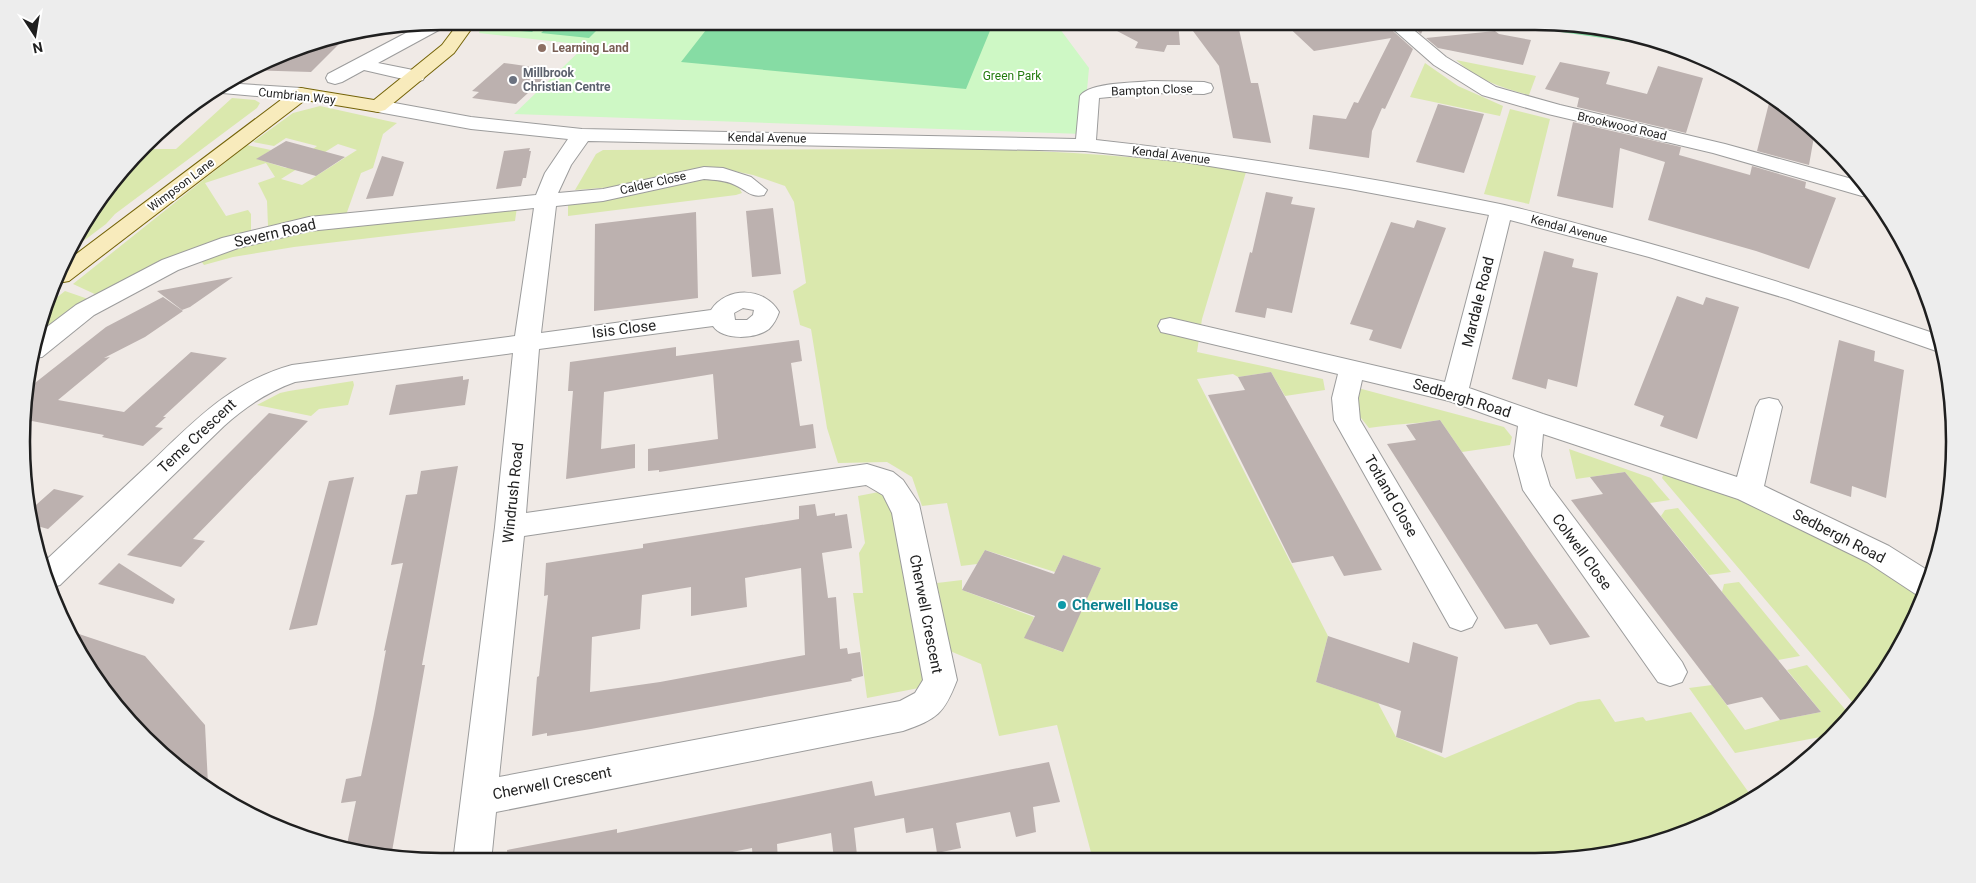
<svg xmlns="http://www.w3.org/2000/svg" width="1976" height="883" viewBox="0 0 1976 883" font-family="Roboto,sans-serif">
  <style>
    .grass { fill: #dae8ad }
    .park { fill: #cef8c5 }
    .pitch { fill: #86dca4 }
    .building { fill: #bcb1af; fill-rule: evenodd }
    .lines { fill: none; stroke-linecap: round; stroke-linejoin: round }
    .street-casing { stroke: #9c9c9c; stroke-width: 2 }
    .secondary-casing { stroke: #746308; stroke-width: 2 }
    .street { fill: #fff; fill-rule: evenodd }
    .secondary { fill: #f8ebbc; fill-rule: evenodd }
    .education-dot { fill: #8d6e63; stroke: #fff; stroke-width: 2 }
    .worship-dot { fill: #6b7280; stroke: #fff; stroke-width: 2 }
    .culture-dot { fill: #0f9aa8; stroke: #fff; stroke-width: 2 }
    .labels { text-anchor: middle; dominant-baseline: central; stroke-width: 4; stroke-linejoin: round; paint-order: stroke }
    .far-education-label { font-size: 12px; font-weight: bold; fill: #785e54; stroke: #fff; text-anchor: start }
    .far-worship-label { font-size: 12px; font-weight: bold; fill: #5b616d; stroke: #fff; text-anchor: start }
    .far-park-label { font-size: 12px; fill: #237c0f; stroke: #fff }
    .far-street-label { font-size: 12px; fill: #1f1f1f; stroke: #fff }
    .street-label { font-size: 15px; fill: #1f1f1f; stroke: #fff }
    .culture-label { font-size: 15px; font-weight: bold; fill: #0d838f; stroke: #fff; text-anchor: start }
    .rim { fill: none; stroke: #1f1f1f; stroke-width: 2.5 }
  </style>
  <rect width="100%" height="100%" fill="#f0eae6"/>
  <path class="grass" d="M1456 60 1536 76 1529 95C1501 88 1477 79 1456 60Z
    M1425 63 1458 86 1503 106 1500 116 1410 97Z
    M232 98 255 100 260 103 257 108 115 214 106 224 70 251 77 232 145 149H176Z
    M320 106 397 123 383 134 373 168 361 173 346 215 268 226 267 201 258 183 275 177 266 163 205 183 226 216 248 210 251 214V233L99 296 73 284 247 145 271 150 257 159 286 168 296 161 305 164 281 179 302 185 357 150 338 144 317 157 306 154 317 146 286 138 274 146 253 142 293 113Z
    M1510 109 1550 119 1529 204 1484 194Z
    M996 149C1080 153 1163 157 1246 172L1202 319 1197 352 1323 379 1325 390 1285 396 1271 372 1238 377 1233 374 1197 379 1328 636 1316 682 1378 703 1396 737 1445 758 1578 702 1600 699 1615 722 1643 717 1646 721 1691 712 1752 797 1696 830 1590 858 1093 860 1057 725 999 736 981 664 950 651 937 583 962 580V590L1034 617 1025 638 1062 652 1101 568 1063 555 1055 572 985 550 977 564 961 566 947 503 922 506 912 477 887 462 838 463 827 428 811 329 800 325 793 291 806 283 794 202 785 186 753 175 724 169 674 173 613 187 575 190 596 154 603 150Z
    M713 177 737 184 742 193 736 195 568 216V201L684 179Z
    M517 207 515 221 294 247 233 257 204 265 199 258 310 229Z
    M65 291 91 300 37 338 51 302Z
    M353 381 354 385 348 405 319 409 311 416 257 405 280 393 289 391Z
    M1358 388 1504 427 1512 437 1510 445 1462 452 1440 420C1415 424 1393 424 1369 428L1353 408Z
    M1569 449 1651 478 1670 500 1650 503 1625 472 1576 479Z
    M1665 470 1755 502 1898 574 1926 593 1923 602 1865 700 1853 703 1662 478Z
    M884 491 888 494 925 673 924 687 867 698 853 593H863L859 553 865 543 858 496Z
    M1678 508 1731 572 1709 575 1661 516 1665 510Z
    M1739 582 1800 656 1778 660 1722 592 1724 584Z
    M1807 665 1850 715 1831 735 1735 753 1689 688 1712 685 1745 730 1780 720 1821 712 1787 670Z"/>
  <path class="park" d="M484 21H1054L1089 68 1083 134 514 114 586 45 479 33Z"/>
  <path class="pitch" d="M493 21H544L532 32 486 28Z
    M554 21H606L589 38 541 33Z
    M713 21H994L966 89 681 62Z
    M1519 21 1616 29 1673 48 1519 26Z"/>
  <path class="building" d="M1098 21H1178L1180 45H1167L1164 52 1135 48 1138 42Z
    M1282 21H1382L1413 49 1385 109 1382 108 1372 131 1369 158 1309 149 1313 115 1346 119 1354 102 1358 103 1391 38 1314 51Z
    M1406 21H1427L1421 34Z
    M1238 25 1251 83H1258L1271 143 1233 138 1219 66 1193 31Z
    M1495 31 1499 34 1531 40 1523 65 1438 48 1426 38Z
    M346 37 311 72 248 70 306 44Z
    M1560 62 1610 72 1606 84 1647 94 1658 66 1703 78 1686 133 1577 107 1579 98 1545 89Z
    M504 63 512 64 553 70 516 104 472 98 479 92 472 91Z
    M1771 95 1815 131 1809 165 1757 151Z
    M1438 104 1484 114 1464 173 1416 162Z
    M1573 122 1681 147 1679 155 1750 175 1752 166 1806 182 1805 188 1836 198 1809 269 1756 251 1648 220 1665 162 1620 148 1613 208 1557 196Z
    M286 141 345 157 316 176 256 159Z
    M530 148 529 151H531L526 178H523L521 186 496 189 504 151Z
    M382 156 404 162 393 196 366 199Z
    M1266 192 1293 197 1291 204 1315 208 1292 313 1267 308 1265 318 1235 312 1250 252 1252 253Z
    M773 208 781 274 752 277 746 211Z
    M696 212 698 298 594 311 595 224Z
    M1417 220 1446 228 1401 349 1369 340 1373 330 1350 324 1391 222 1414 228Z
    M1544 251 1574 259 1572 267 1598 273 1577 387 1548 379 1546 389 1512 379Z
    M233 277 190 307 182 310 157 291Z
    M1677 296 1703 305 1706 297 1739 307 1697 439 1660 426 1664 416 1634 405Z
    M163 297 183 311 145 337 104 358 110 357 58 400 124 412 191 352 227 358 163 417H166L155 427 163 428 143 446 102 437 104 435 32 421 22 429 26 390 106 327Z
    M799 340 802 361 791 363 800 426 813 424 816 448 659 472V470L648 471V449L718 439 713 374 604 392 601 449 635 444V468L566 479 573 391H568L570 362 676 347V356Z
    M1839 340 1875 351 1874 361 1904 370 1886 498 1852 486 1851 497 1810 483Z
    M1271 372 1341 496 1382 570 1344 576 1333 556 1292 563 1208 395 1245 390 1238 377Z
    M463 376V380L469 379 465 405 389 415 396 385Z
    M269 413 308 421 193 539 205 541 181 567 127 555Z
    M1440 420 1534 557 1590 637 1550 645 1537 624 1505 629 1387 444 1416 440 1406 425Z
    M458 466 422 665H425L391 857 360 854 346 849 356 801 341 803 346 779 361 776 374 714 386 650 384 651 403 563 391 565 406 495 417 494 421 471Z
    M1625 472 1722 592 1821 712 1780 720 1762 697 1727 705 1571 500 1603 494 1590 477Z
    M354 477 317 625 289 630 329 481Z
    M54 489 84 496 48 529 30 524 28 512Z
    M815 504 817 516 835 513V516L847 514 852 548 822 553 828 598 836 597 840 649 847 648 848 654 860 652 863 676 851 679 852 681 591 729 547 736V733L532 736 537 677 539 676 548 595 544 596 546 563 643 548V544L799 519V506ZM801 568 805 655 660 682 590 692 592 637 640 629 642 595 691 587V616L747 607 745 578Z
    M985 550 1054 574 1063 555 1101 568 1063 652 1024 638 1035 616 962 590Z
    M119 563 175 599 173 604 98 584Z
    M70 631 145 656 205 725 208 784 165 758 137 721 77 651Z
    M1328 636 1409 663 1413 642 1458 657 1442 753 1396 737 1401 711 1316 682Z
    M1049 762 1060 802 1033 807 1036 832 1016 837 1010 812 956 823 961 848 937 853 933 828 906 833 904 818 854 828 857 855 834 859 831 833 777 844 778 861H753L752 848 688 861 508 862 507 850 617 829V833L872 781 875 796Z"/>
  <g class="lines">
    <defs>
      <path id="street" d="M442 21H450L448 25 378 63 423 72 425 76 423 80 416 82 364 70 342 82 335 84 328 82 326 78 328 74 423 24Z
        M1384 21H1403L1446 57 1496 87 1560 105 1725 144 1863 182 1874 196H1862L1713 153 1548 114 1482 95 1434 65Z
        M1152 81 1204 82 1211 84 1213 88 1211 92 1204 94 1152 93 1099 98 1096 140C1231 155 1367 176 1500 204 1532 211 1563 220 1593 228 1710 259 1825 296 1939 335L1945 353H1942L1788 299 1649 257 1510 220 1469 388 1543 414 1737 477 1756 407 1760 400 1769 398 1778 400 1782 407 1764 486 1889 546 1932 573 1924 597 1917 595 1867 562 1738 499 1543 434 1541 456 1550 486 1682 662 1687 672 1682 682 1670 686 1658 682 1523 490 1514 456 1518 426 1449 401 1362 380 1358 398 1360 420 1477 618 1472 627 1461 631 1450 627 1334 420 1332 398 1338 374 1170 334 1161 332 1158 326 1161 320 1170 318 1445 382 1489 215 1350 189 1185 162 1085 151 588 141 571 165 558 193 603 189 704 167 723 168 751 177 767 190 764 195C750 198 747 190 735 185 725 180 715 180 704 179L603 201 556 206 541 333 711 310C727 286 765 287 779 312 777 318 774 324 769 329 756 339 723 341 713 326L539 349 526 513 867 464 893 472 903 480 919 504 957 680C944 714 937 719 903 731L496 812 491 862H453L495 527 513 353 295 382C267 392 245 407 224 426L60 585 53 587 44 562C78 530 113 498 147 466 194 422 228 383 292 365L515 336 534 208 309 231 238 248 178 270 94 315 42 357 30 358 39 333 76 305 162 260 222 238 309 217 536 195 545 173 568 139 471 129 378 112 371 110 368 106 371 102 378 100 471 117 582 129 1076 139 1080 96C1090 82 1135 83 1152 81ZM743 308 754 310 753 315 747 320H735L734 313ZM866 485 883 495 892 513 923 680 915 693 900 701 499 777 524 536Z
        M224 83 301 88 308 90 311 94 308 98 301 100 211 92Z"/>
      <path id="secondary" d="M460 21H477L454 53 385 110 378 112 305 100 69 281 58 283 67 261 294 90 301 88 374 100 442 45Z"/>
    </defs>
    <use href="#street" class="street-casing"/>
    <use href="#secondary" class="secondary-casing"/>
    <use href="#street" class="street"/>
    <use href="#secondary" class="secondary"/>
  </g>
  <circle class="education-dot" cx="542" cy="48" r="5"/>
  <circle class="worship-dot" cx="513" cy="80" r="5"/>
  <circle class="culture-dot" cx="1062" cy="605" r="5"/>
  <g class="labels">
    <g class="far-education-label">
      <text x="552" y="48">Learning Land</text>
    </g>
    <g class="far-worship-label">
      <text x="523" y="73">Millbrook<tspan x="523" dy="14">Christian Centre</tspan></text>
    </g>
    <g class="far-park-label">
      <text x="1012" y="76">Green Park</text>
    </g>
    <g class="far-street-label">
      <text transform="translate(1152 90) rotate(-2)">Bampton Close</text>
      <text transform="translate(297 96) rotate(6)">Cumbrian Way</text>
      <text transform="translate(1622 126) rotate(13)">Brookwood Road</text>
      <text transform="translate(767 138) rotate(1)">Kendal Avenue</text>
      <text transform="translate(1171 155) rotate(7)">Kendal Avenue</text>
      <text transform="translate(653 183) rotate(-13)">Calder Close</text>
      <text transform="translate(181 185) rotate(-37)">Wimpson Lane</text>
      <text transform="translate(1569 229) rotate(15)">Kendal Avenue</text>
    </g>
    <g class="street-label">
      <text transform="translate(275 233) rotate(-13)">Severn Road</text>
      <text transform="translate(1478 302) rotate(-76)">Mardale Road</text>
      <text transform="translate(624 329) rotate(-7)">Isis Close</text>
      <text transform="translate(1462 398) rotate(17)">Sedbergh Road</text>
      <text transform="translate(197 436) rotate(-43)">Teme Crescent</text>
      <text transform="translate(513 493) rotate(-84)">Windrush Road</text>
      <text transform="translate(1391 496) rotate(60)">Totland Close</text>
      <text transform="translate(1839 536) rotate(27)">Sedbergh Road</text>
      <text transform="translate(1582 552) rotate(54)">Colwell Close</text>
      <text transform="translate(926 614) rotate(79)">Cherwell Crescent</text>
      <text transform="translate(552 783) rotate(-11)">Cherwell Crescent</text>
    </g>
    <g class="culture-label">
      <text x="1072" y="605">Cherwell House</text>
    </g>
  </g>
  <path d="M0 0H1976V883H0ZM441 30H1535A411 411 0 0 1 1946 441V442A411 411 0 0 1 1535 853H441A411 411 0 0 1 30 442V441A411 411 0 0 1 441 30Z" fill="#ededed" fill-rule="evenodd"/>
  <path class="rim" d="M441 30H1535A411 411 0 0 1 1946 441V442A411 411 0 0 1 1535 853H441A411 411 0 0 1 30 442V441A411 411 0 0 1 441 30Z"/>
  <g transform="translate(35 35) rotate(168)" stroke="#ffffff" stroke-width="4" paint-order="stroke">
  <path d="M0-4L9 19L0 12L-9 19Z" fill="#1f1f1f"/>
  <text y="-8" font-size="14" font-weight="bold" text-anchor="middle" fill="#1f1f1f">N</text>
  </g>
</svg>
